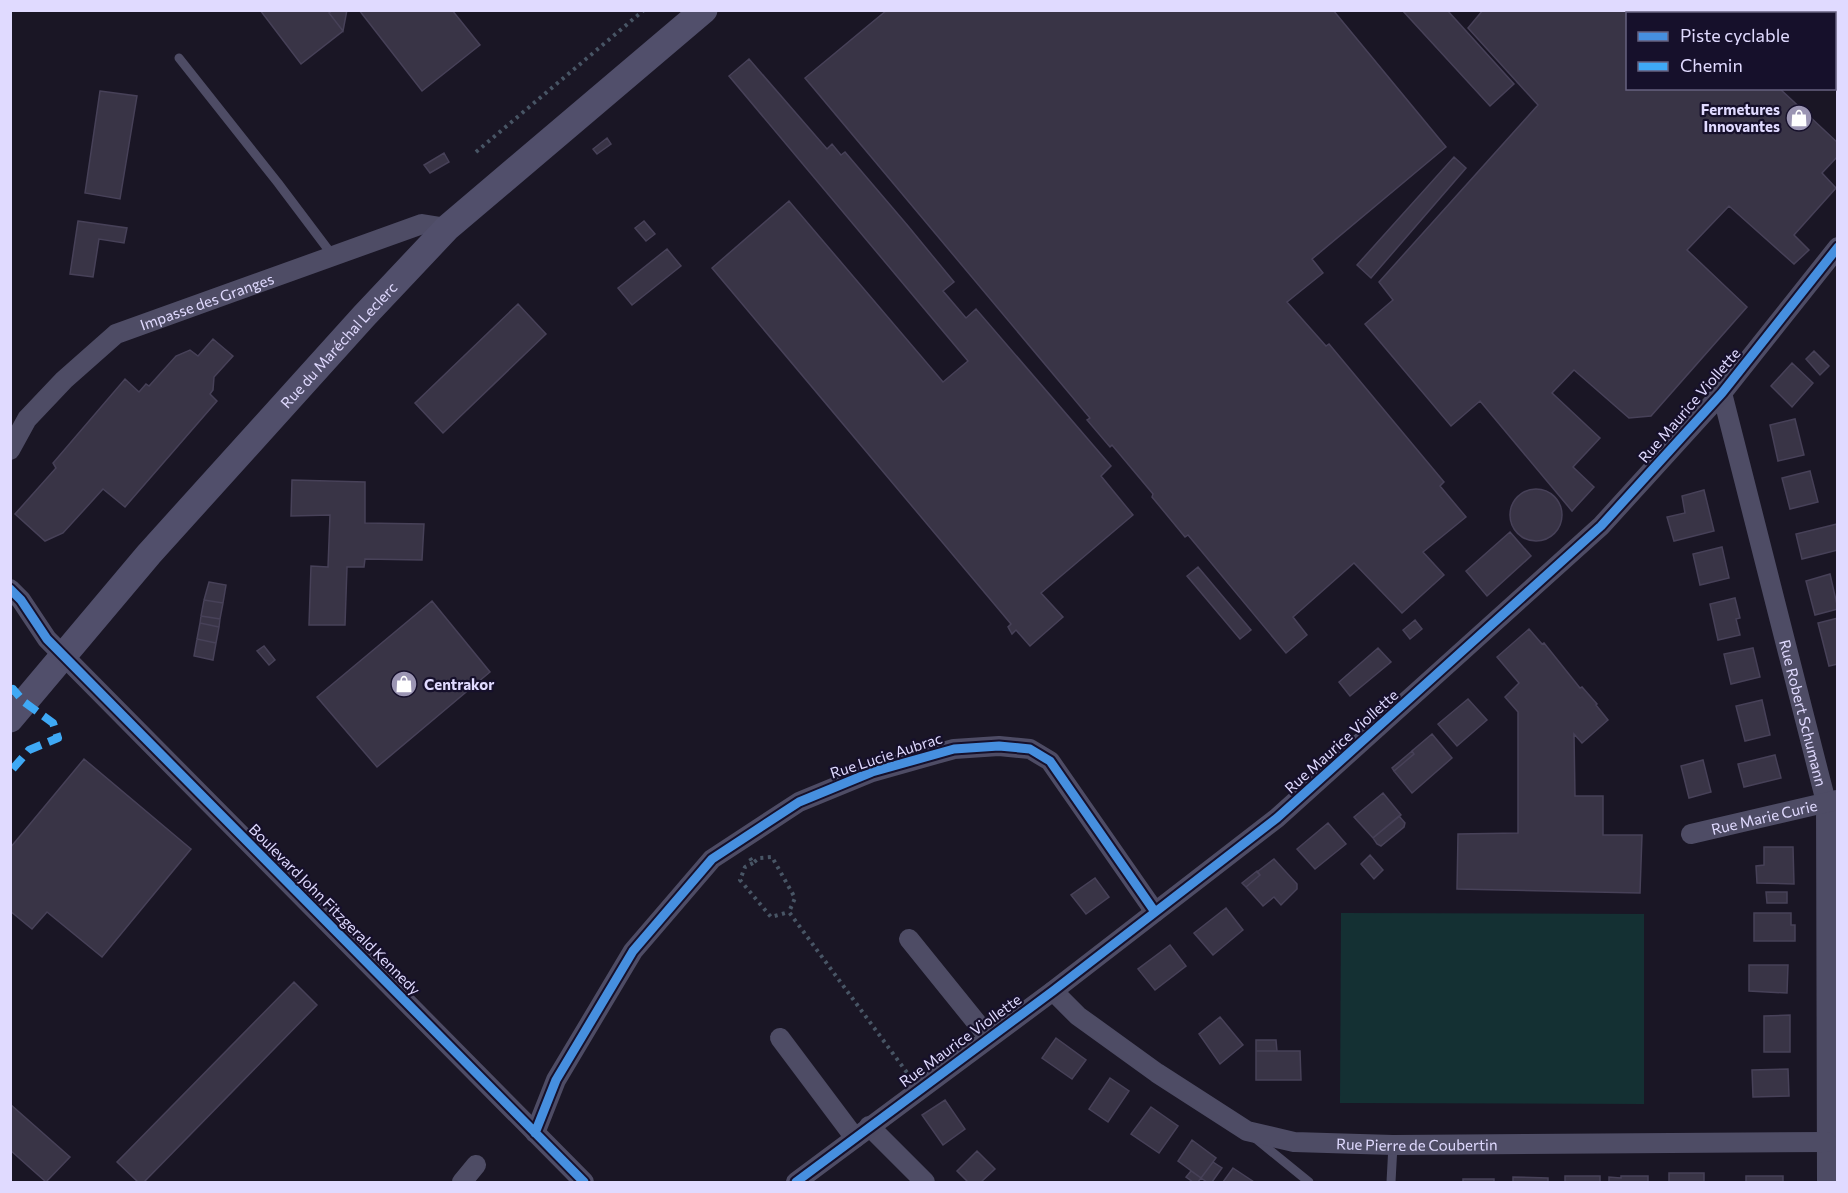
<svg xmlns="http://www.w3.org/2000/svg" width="1848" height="1193" viewBox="0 0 1848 1193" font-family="Commissioner,sans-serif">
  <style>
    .green { fill: #143033 }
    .building { fill: #393446; stroke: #474158; stroke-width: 1.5 }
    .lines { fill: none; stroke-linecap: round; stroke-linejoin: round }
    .path { stroke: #485565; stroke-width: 4; stroke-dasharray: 3 4.5; stroke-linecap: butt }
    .lane { stroke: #4e4c65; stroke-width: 9 }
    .street { stroke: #4e4c65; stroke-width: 20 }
    .secondary { stroke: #514f6b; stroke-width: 27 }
    .quiet { stroke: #3fa9f5; stroke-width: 8; stroke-dasharray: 15 8; stroke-linecap: butt }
    .cycleway-casing { stroke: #16102b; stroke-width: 13 }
    .cycleway { stroke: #468fdf; stroke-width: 9 }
    .labels { text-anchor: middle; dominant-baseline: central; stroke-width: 4.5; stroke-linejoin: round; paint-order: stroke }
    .poi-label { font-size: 15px; font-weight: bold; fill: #e0daff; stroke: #16102b; text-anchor: end }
    .street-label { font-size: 15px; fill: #e0daff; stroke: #16102b }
  </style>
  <rect width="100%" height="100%" fill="#1a1625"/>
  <path class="green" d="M1341 913 1644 914V1104L1340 1103Z"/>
  <path class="building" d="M260 10H333L329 13 343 31 301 64Z
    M333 10H347L343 31 329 13Z
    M359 10H452L480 45 422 91Z
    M887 10H1333L1446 147 1312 259 1323 273 1287 302 1326 346 1329 344 1444 482 1440 486 1466 517 1423 552 1444 575 1402 613 1354 563 1293 617 1307 635 1286 653 1188 535 1185 537 1152 497 1153 494 1112 445 1110 447 1087 420 1090 418 805 78Z
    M1402 10H1447L1514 84 1490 106Z
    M1483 10H1679L1682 14H1628V88H1779L1838 143V156L1822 173 1836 188 1794 235 1809 250 1794 264 1729 206 1687 250 1747 307 1651 416 1629 418 1574 370 1552 393 1600 438 1573 467 1594 487 1572 511 1480 401 1451 426 1365 324 1393 300 1379 282 1538 105 1468 28Z
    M749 59 827 149 832 144 841 155 845 152 908 226 954 282 943 291 966 318 976 309 1111 466 1101 476 1133 515 1041 593 1063 617 1030 646 1016 630 1012 634 1008 627 1011 624 712 268 789 201 943 382 968 361 729 76Z
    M100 91 137 96 120 199 85 193Z
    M607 138 611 144 597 154 593 149Z
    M444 153 449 162 430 173 424 165Z
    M1454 157 1466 168 1371 278 1357 265Z
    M78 221 127 228 124 243 99 239 93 277 70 274Z
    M644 221 655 234 646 241 635 228Z
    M667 249 681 266 632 305 618 288Z
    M518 304 546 334 443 433 415 403Z
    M213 339 233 356 214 377 213 390 210 394 217 401 125 507 103 489 63 533 45 541 15 514 56 468 53 463 125 379 139 392 146 384 149 386 176 356 190 350 198 356Z
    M1814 351 1829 366 1820 375 1806 359Z
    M1792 363 1813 383 1792 407 1771 386Z
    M1795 419 1804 455 1778 461 1770 425Z
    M1810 471 1818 502 1790 509 1782 478Z
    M292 480 365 482V523L424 524 422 560 365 559 364 567H347L345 625H309L311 566 328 567 330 515 291 516Z
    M1510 515a26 26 0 1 1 52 0a26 26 0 1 1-52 0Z
    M1704 490 1714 531 1674 541 1667 517 1685 513 1682 496Z
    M1837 524 1838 550 1802 559 1796 534Z
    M1510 532 1531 556 1487 596 1466 571Z
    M1722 547 1729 578 1700 585 1693 554Z
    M1198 567 1251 630 1240 639 1187 576Z
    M1830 574 1838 609 1815 615 1806 581Z
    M209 582 226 585 223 603 204 600Z
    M1735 598 1740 618 1736 619 1740 635 1718 640 1710 604Z
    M204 600 223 603 220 619 201 616Z
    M432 601 490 672 377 767 317 697Z
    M201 616 220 619 219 627 200 623Z
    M1838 618V664L1829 666 1818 623Z
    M1415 620 1422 629 1410 639 1403 630Z
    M200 623 219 627 216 643 197 639Z
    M1529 629 1542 644 1544 643 1580 688 1582 687 1597 704 1596 705 1608 720 1582 743 1574 734 1575 796H1603V835H1642L1640 893 1457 889 1458 834 1518 833V712L1505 697 1519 683 1497 657Z
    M197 639 216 643 213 660 194 656Z
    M264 646 275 660 269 665 257 651Z
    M1378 648 1391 662 1350 696 1339 682Z
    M1753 648 1760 677 1731 684 1724 654Z
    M1468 699 1487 720 1457 746 1438 724Z
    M1762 700 1770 735 1745 741 1736 706Z
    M1432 734 1452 758 1412 793 1394 771 1414 754 1412 751Z
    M1412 751 1414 754 1394 771 1392 768Z
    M1775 755 1781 778 1744 787 1738 764Z
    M84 759 191 849 102 957 47 912 32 929 10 911V848Z
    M1703 760 1711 792 1689 798 1681 766Z
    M1383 793 1401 815 1373 838 1354 817Z
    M1399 816 1405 823 1404 827 1381 846 1377 844 1373 838Z
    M1328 823 1346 844 1315 869 1297 849Z
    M1764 847H1793L1794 884 1757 883 1756 866 1764 865Z
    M1370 855 1383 870 1374 879 1361 864Z
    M1274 859 1297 884V889L1281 905 1274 897 1263 906 1246 887 1260 875 1257 872Z
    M1257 871 1260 875 1246 887 1242 883Z
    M1095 878 1109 897 1086 914 1071 895Z
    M1766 892H1787V903H1767Z
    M1226 908 1243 930 1213 955 1194 933Z
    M1754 913H1791V925H1795V941H1754Z
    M1170 945 1186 966 1155 990 1138 969Z
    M1749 965H1788L1787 993 1749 991Z
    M294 982 317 1005 144 1182H138L117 1162Z
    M1790 1015V1052H1764V1016Z
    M1220 1017 1243 1045 1220 1064 1199 1034Z
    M1056 1038 1086 1060 1072 1079 1042 1058Z
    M1256 1040H1276L1277 1051H1256Z
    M1256 1051H1300L1301 1080H1256Z
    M1788 1069 1789 1096 1753 1097 1752 1070Z
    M1110 1078 1129 1091 1108 1122 1089 1109Z
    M945 1100 965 1129 943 1145 922 1115Z
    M10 1104 70 1157 46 1182 10 1150Z
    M1151 1107 1178 1126 1159 1153 1131 1134Z
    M1192 1140 1216 1158 1201 1178 1178 1161Z
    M977 1151 995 1169 981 1182H968L957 1171Z
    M1213 1162 1222 1168 1212 1182H1207L1201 1178Z
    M1233 1168 1254 1182H1223Z
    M1191 1171 1201 1178 1198 1182H1193L1186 1177Z
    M1669 1173H1704V1182H1669Z
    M1565 1176H1600V1182H1565Z
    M1621 1176H1648V1182H1609V1177L1621 1178Z
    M1746 1176H1783V1182H1746Z
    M1513 1177 1548 1178V1182H1513Z
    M1463 1179H1494V1182H1463Z"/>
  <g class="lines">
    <path class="path" d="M476 152 644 10
      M750 858 753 863 759 858 772 857 795 898 789 912 908 1074
      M753 863 745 867 740 880 771 917 789 912"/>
    <path class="lane" d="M179 58 278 183 333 256
      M1255 1138 1309 1182
      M1391 1182 1393 1145"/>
    <g class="street">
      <path d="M1803 10 1805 14"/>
      <path d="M1834 57 1838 61"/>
      <path id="s1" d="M1722 393 1826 802 1827 1182"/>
      <path id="s2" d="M10 450 27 419 64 380 116 334 422 224 447 228"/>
      <path d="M10 589 21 600 47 639 584 1182"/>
      <path id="s3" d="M1691 834 1837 800"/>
      <path d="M909 939 989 1038"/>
      <path id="s4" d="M1053 991 1078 1016 1157 1073 1247 1131 1294 1142 1393 1145 1827 1142"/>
      <path d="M780 1038 855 1138"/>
      <path d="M869 1126 925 1182"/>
      <path d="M535 1133 556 1080 633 951 712 859 799 802 872 772 954 749 999 746 1030 749 1050 761 1155 912"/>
      <path d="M462 1182 476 1165"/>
      <path d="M796 1182 1053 991 1277 818 1601 526 1722 393 1838 247"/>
    </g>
    <path class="secondary" id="s5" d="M10 719 149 554 364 316 447 228 704 10"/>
    <path class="quiet" d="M10 693 13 689 24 702 53 723 58 738 29 750 10 772"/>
    <defs>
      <path id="cycleway" d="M10 589 21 600 47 639 584 1182
        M535 1133 556 1080 633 951 712 859 799 802 872 772 954 749 999 746 1030 749 1050 761 1155 912
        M796 1182 1053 991 1277 818 1601 526 1722 393 1838 247"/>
    </defs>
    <use href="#cycleway" class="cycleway-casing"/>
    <use href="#cycleway" class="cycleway"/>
  </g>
  <defs>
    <symbol id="shop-disc" viewBox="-11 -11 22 22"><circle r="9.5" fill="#9b95b3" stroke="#16102b"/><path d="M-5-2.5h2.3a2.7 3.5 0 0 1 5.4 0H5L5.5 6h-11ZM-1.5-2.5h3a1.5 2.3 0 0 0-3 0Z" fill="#fff"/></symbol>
  </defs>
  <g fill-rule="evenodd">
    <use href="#shop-disc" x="1784" y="103" width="30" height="30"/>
    <use href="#shop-disc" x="389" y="669" width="30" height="30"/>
  </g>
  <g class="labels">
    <g class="poi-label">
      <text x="1780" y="109">Fermetures<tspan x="1780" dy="17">Innovantes</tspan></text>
      <text x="424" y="684" text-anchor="start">Centrakor</text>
    </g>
    <g class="street-label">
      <text stroke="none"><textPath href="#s2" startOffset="255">Impasse des Granges</textPath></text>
      <text stroke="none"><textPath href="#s5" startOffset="498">Rue du Maréchal Leclerc</textPath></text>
      <text transform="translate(1689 405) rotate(-49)">Rue Maurice Viollette</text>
      <text stroke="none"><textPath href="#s1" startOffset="330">Rue Robert Schumann</textPath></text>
      <text transform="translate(1341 741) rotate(-42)">Rue Maurice Viollette</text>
      <text transform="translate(886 755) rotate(-18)">Rue Lucie Aubrac</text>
      <text stroke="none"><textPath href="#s3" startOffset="75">Rue Marie Curie</textPath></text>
      <text transform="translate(335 909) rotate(45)">Boulevard John Fitzgerald Kennedy</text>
      <text transform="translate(960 1040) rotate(-36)">Rue Maurice Viollette</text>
      <text stroke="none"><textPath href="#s4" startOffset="411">Rue Pierre de Coubertin</textPath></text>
    </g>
  </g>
  <rect width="1848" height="1193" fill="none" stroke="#e0daff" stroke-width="24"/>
  <rect x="1626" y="12" width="210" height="78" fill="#16102b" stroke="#676180" stroke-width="1.5"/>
  <rect x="1638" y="32" width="30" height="9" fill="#468fdf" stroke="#676180" stroke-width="1.5"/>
  <text x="1680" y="42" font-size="18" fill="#e0daff">Piste cyclable</text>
  <rect x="1638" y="62" width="30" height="9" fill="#3fa9f5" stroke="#676180" stroke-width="1.5"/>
  <text x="1680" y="72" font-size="18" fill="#e0daff">Chemin</text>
</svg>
